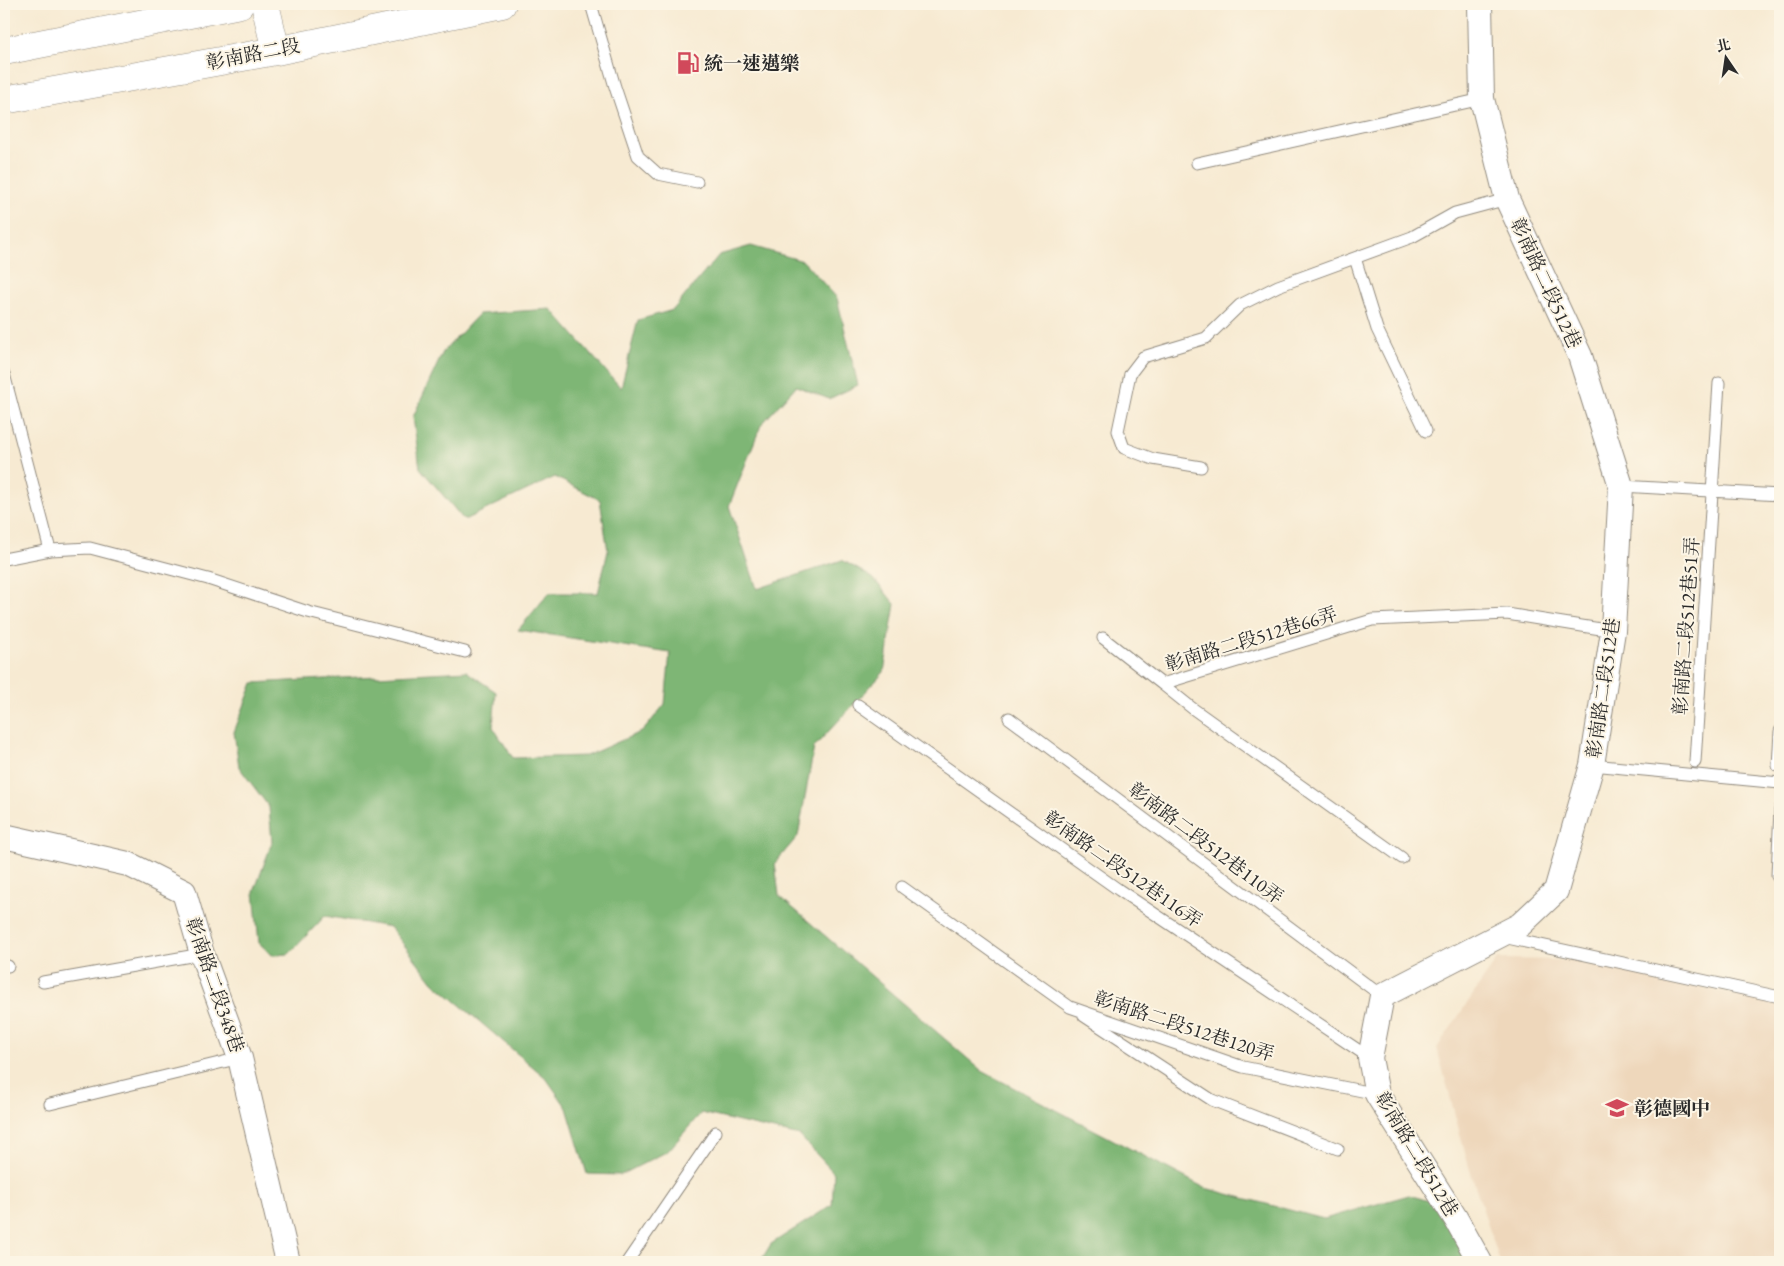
<svg xmlns="http://www.w3.org/2000/svg" width="1784" height="1266" viewBox="0 0 1784 1266" font-family="'EB Garamond','Noto Serif TC',serif">
  <style>
    .built { fill: #eed7bb }
    .forest { fill: #7eb674; stroke: #547050 }
    .lines { fill: none; stroke-linecap: round; stroke-linejoin: round }
    .lane-casing { stroke: #918a7e; stroke-width: 13 }
    .street-casing { stroke: #918a7e; stroke-width: 26 }
    .primary-casing { stroke: #918a7e; stroke-width: 29 }
    .lane { stroke: #fff; stroke-width: 11 }
    .street { stroke: #fff; stroke-width: 24 }
    .primary { stroke: #fff; stroke-width: 28 }
    .labels { text-anchor: middle; dominant-baseline: central; stroke-width: 4; stroke-linejoin: round; paint-order: stroke }
    .street-label { font-size: 19px; fill: #2b2b2b; stroke: #fcf5e5 }
    .poi-label { font-size: 19px; font-weight: bold; fill: #2b2b2b; stroke: #fcf5e5; text-anchor: start }
  </style>
  <rect width="100%" height="100%" fill="#fcf5e5"/>
  <filter id="ink" filterUnits="userSpaceOnUse"><feTurbulence type="fractalNoise" baseFrequency=".02" numOctaves="2"/><feDisplacementMap in="SourceGraphic" scale="10" xChannelSelector="R" yChannelSelector="G"/><feConvolveMatrix kernelMatrix="1 2 1 2 8 2 1 2 1" color-interpolation-filters="sRGB"/></filter>
  <filter id="wash" filterUnits="userSpaceOnUse"><feTurbulence type="fractalNoise" baseFrequency=".0096" numOctaves="4" result="noise"/><feDisplacementMap in="SourceGraphic" scale="20" xChannelSelector="R" yChannelSelector="G"/><feGaussianBlur stdDeviation="1.12" result="paint"/><feColorMatrix in="noise" values="0 0 0 0 0 0 0 0 0 0 0 0 0 0 0 0 0 1.4 0 .05"/><feComposite in="paint" operator="in"/></filter>
  <g filter="url(#wash)">
    <rect width="100%" height="100%" fill="#f7ead2"/>
    <path class="built" d="M1497 959 1576 960 1780 1004V1262H1500L1469 1167 1437 1048Z"/>
    <path class="forest" d="M751 246 803 261 837 298 858 385 829 399 796 386 761 425 729 506 757 589 842 560 873 578 895 604 884 672 814 747 798 836 775 863 779 896 982 1071 1205 1188 1324 1219 1409 1195 1443 1205 1476 1262H760L771 1244 832 1205 834 1173 800 1136 701 1113 668 1151 621 1175 587 1174 567 1108 546 1078 433 982 390 927 325 916 289 954 272 955 259 943 254 892 272 842 269 807 239 767 234 732 253 683 466 671 496 692 493 727 513 758 586 756 643 731 665 704 670 653 518 630 549 593H598L608 551 600 500 555 477 464 520 420 468 413 417 443 352 479 314 551 309 621 388 638 320 673 310 719 255Z"/>
  </g>
  <g filter="url(#ink)">
    <g class="lines">
      <defs>
        <path id="lane" d="M591 4 615 87 638 156 658 174 697 182
          M1197 163 1482 99
          M1355 258 1377 329 1426 431
          M4 374 50 550
          M1201 467 1153 459 1124 448 1118 431 1130 374 1143 357 1206 338 1240 305 1278 286 1412 237 1455 213 1507 199
          M1621 486 1780 495
          M4 559 50 550 90 548 208 579 308 612 465 652
          M1103 638 1162 684
          M858 705 1119 890 1370 1058
          M1009 718 1382 996
          M1695 762 1719 383
          M1592 765 1780 783
          M1778 766 1780 731
          M1402 858 1192 708 1162 684 1372 620 1507 614 1613 631
          M1777 876 1780 809
          M902 887 1070 1007 1243 1067 1377 1094
          M1503 937 1780 997
          M4 965 8 966
          M43 982 202 954
          M1084 1016 1212 1100 1338 1149
          M50 1104 240 1058
          M627 1262 716 1132"/>
        <path id="street" d="M4 836 128 864 184 892 202 954 240 1058 288 1262
          M1480 1262 1456 1219 1377 1094 1370 1058 1382 996 1520 925 1556 891 1592 765 1613 631 1621 486 1580 356 1507 199 1482 99 1480 4"/>
        <path id="primary" d="M265 4 276 51
          M4 51 240 4
          M4 100 276 51 502 4"/>
      </defs>
      <use href="#lane" class="lane-casing"/>
      <use href="#street" class="street-casing"/>
      <use href="#primary" class="primary-casing"/>
      <use href="#lane" class="lane"/>
      <use href="#street" class="street"/>
      <use href="#primary" class="primary"/>
    </g>
  </g>
  <defs>
    <symbol id="fuel-bare" viewBox="-9 -9 18 18"><path d="M-5.5-6h7V0h2V4h1.3V-2.5L3-4.5l.8-.8L6-3V5H2.5V1h-1V6h-7ZM-4.2-4.7v3.2H.2V-4.7Z" fill="#d1495b" stroke="#fcf5e5" stroke-width="2.5" paint-order="stroke"/></symbol>
    <symbol id="school-bare" viewBox="-9 -9 18 18"><path d="M0-5L7-2L0 1L-7-2ZM-4 1L0 2.5L4 1V4Q0 6-4 4Z" fill="#d1495b" stroke="#fcf5e5" stroke-width="2.5" paint-order="stroke"/></symbol>
  </defs>
  <g fill-rule="evenodd">
    <use href="#fuel-bare" x="672" y="47" width="32" height="32"/>
    <use href="#school-bare" x="1601" y="1092" width="32" height="32"/>
  </g>
  <g class="labels">
    <g class="street-label">
      <text transform="translate(253 54) rotate(-11)">彰南路二段</text>
      <text transform="translate(1546 283) rotate(65)">彰南路二段512巷</text>
      <text transform="translate(1686 626) rotate(-86)">彰南路二段512巷51弄</text>
      <text transform="translate(1251 639) rotate(-17)">彰南路二段512巷66弄</text>
      <text transform="translate(1603 688) rotate(-82)">彰南路二段512巷</text>
      <text transform="translate(1206 843) rotate(37)">彰南路二段512巷110弄</text>
      <text transform="translate(1123 869) rotate(35)">彰南路二段512巷116弄</text>
      <text transform="translate(215 985) rotate(71)">彰南路二段348巷</text>
      <text transform="translate(1184 1026) rotate(18)">彰南路二段512巷120弄</text>
      <text transform="translate(1417 1154) rotate(59)">彰南路二段512巷</text>
    </g>
    <g class="poi-label">
      <text x="704" y="63">統一速邁樂</text>
      <text x="1634" y="1108">彰德國中</text>
    </g>
  </g>
  <rect width="1784" height="1266" fill="none" stroke="#fcf5e5" stroke-width="20"/>
  <g transform="translate(1726 58) rotate(347)" stroke="#fcf5e5" stroke-width="4" paint-order="stroke">
  <path d="M0-4L9 19L0 12L-9 19Z" fill="#2b2b2b"/>
  <text y="-8" font-size="14" font-weight="bold" text-anchor="middle" fill="#2b2b2b">北</text>
  </g>
</svg>
